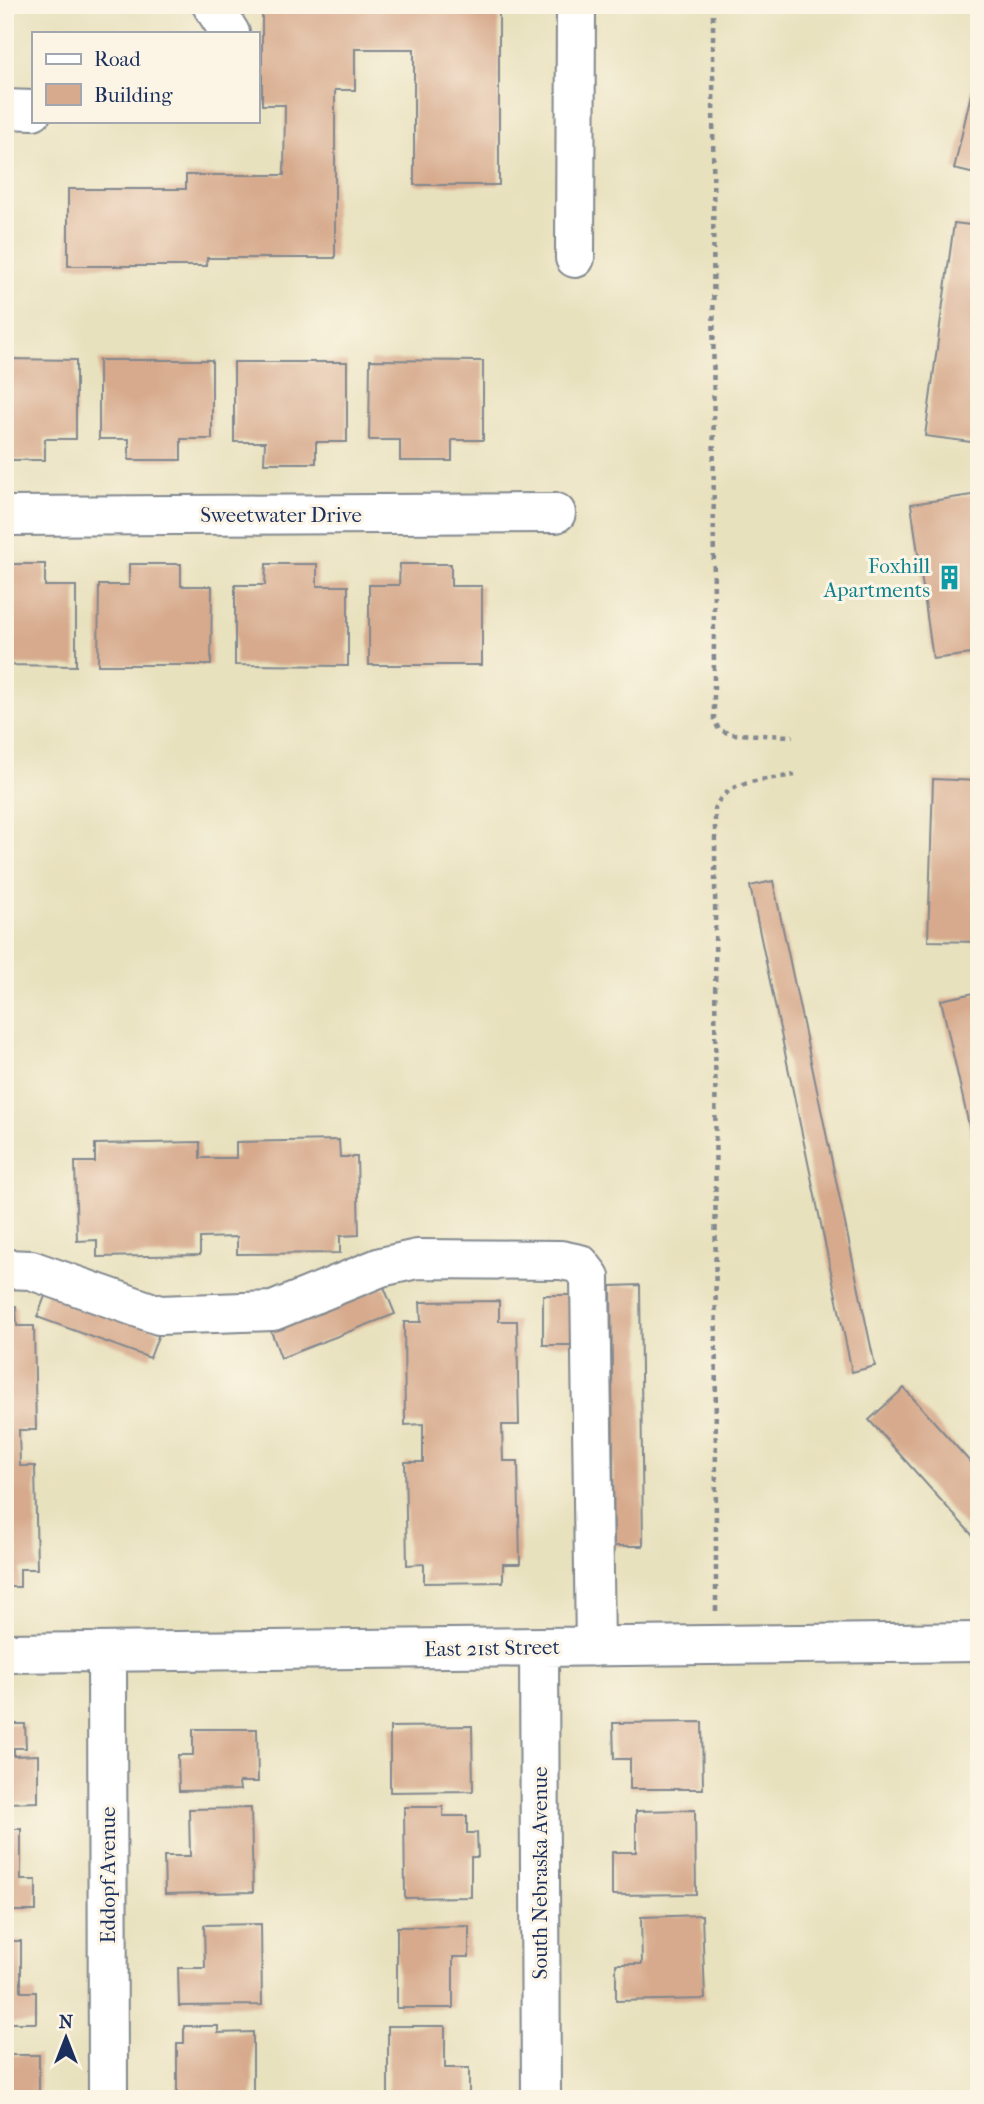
<svg xmlns="http://www.w3.org/2000/svg" width="984" height="2104" viewBox="0 0 984 2104" font-family="'IM FELL French Canon',serif">
  <style>
    .building { fill: #d7aa8d }
    .lines { fill: none; stroke-linecap: round; stroke-linejoin: round }
    .minor-casing { stroke: #82888e; stroke-width: 42 }
    .path { stroke: #82888e; stroke-width: 4.5; stroke-dasharray: 5 5; stroke-linecap: butt }
    .minor { stroke: #fff; stroke-width: 38 }
    .labels { text-anchor: middle; dominant-baseline: central; stroke-width: 6; stroke-linejoin: round; paint-order: stroke }
    .street-label { font-size: 21px; fill: #1b2f5e; stroke: #fcf5e5 }
    .culture-label { font-size: 21px; fill: #0d838f; stroke: #fcf5e5; text-anchor: end }
  </style>
  <rect width="100%" height="100%" fill="#fcf5e5"/>
  <filter id="ink" filterUnits="userSpaceOnUse"><feTurbulence type="fractalNoise" baseFrequency=".0143" numOctaves="2"/><feDisplacementMap in="SourceGraphic" scale="14" xChannelSelector="R" yChannelSelector="G"/><feConvolveMatrix kernelMatrix="1 2 1 2 8 2 1 2 1" color-interpolation-filters="sRGB"/></filter>
  <filter id="wash" filterUnits="userSpaceOnUse"><feTurbulence type="fractalNoise" baseFrequency=".00686" numOctaves="4" result="noise"/><feDisplacementMap in="SourceGraphic" scale="28" xChannelSelector="R" yChannelSelector="G"/><feGaussianBlur stdDeviation="1.57" result="paint"/><feColorMatrix in="noise" values="0 0 0 0 0 0 0 0 0 0 0 0 0 0 0 0 0 1.4 0 .05"/><feComposite in="paint" operator="in"/></filter>
  <g filter="url(#wash)">
    <rect width="100%" height="100%" fill="#e8e1be"/>
    <g id="blocks">
      <path class="building" d="M262 5H499V185H414V49H355V90H335V258H207V266H68V189H186V175H284L285 105H262Z
        M978 63H979V175L954 169Z
        M954 223 979 226V443L925 436Z
        M5 359 76 360V439H45V460H5Z
        M99 360H212V439H181V460H129V439H99Z
        M370 360 483 361V440H452V461H400V440H369Z
        M234 362H347V442H316V463H264L265 442H234Z
        M979 494V653L933 659 911 504Z
        M5 564H45V586H76V666L5 665Z
        M129 564H181V586H212L211 665H98L99 585H129Z
        M266 564H317V586H348V666L235 665V585H265Z
        M400 564H451V586H482V665H369V585H399Z
        M933 779 979 781V942L928 941Z
        M773 881 875 1366 852 1372 750 886Z
        M979 992V1166H978L941 1000Z
        M339 1140 340 1157H357L359 1235 340 1236V1253L237 1254V1237L200 1238V1255L97 1257V1240L77 1241 75 1162H95V1144L200 1142V1158H236V1142Z
        M640 1285 643 1546H614L611 1286Z
        M384 1287 395 1314 281 1358 271 1331Z
        M47 1291 160 1331 150 1358 37 1317Z
        M543 1295H575V1345H543Z
        M499 1301V1321H517L519 1425H502L503 1461H518L520 1564H503V1582L424 1583V1564L407 1565 405 1462H423V1424L405 1425 404 1322H421L420 1302Z
        M5 1306H16L17 1326H34L36 1430H19L20 1466H35L37 1569H20V1587H5Z
        M904 1388 979 1472V1531L973 1536 869 1420Z
        M702 1722 703 1789H630V1759H614L613 1723Z
        M5 1724H25L26 1748H14V1756L38 1755V1802L5 1803Z
        M472 1726 473 1791 390 1792V1727Z
        M193 1729H257L258 1782H239L240 1790 179 1791 178 1755H193Z
        M404 1807H443V1816H467V1833H477L478 1857H471V1897L405 1898Z
        M251 1808 253 1892 165 1894 164 1856H190L189 1809Z
        M695 1810 696 1894 612 1895V1852H636V1811Z
        M5 1829H21V1880H36V1911H5Z
        M702 1915 705 1999 616 2001V1964H642L641 1917Z
        M261 1924 262 2005 179 2006 178 1968H205L204 1925Z
        M469 1926V1957H453V2008H397V1927Z
        M5 1941H21V1992H36V2023H5Z
        M184 2026H218V2033L253 2032V2099H177V2043H184Z
        M388 2026H445V2068H469V2099H388Z
        M5 2055H39V2099H5Z"/>
    </g>
  </g>
  <g filter="url(#ink)">
    <use href="#blocks" fill-opacity="0" stroke="#82888e" stroke-width="2"/>
    <g class="lines">
      <defs>
        <path id="minor" d="M212 5 230 33
          M5 109 33 110
          M575 258 576 5
          M5 516 556 513
          M5 1269 31 1270 159 1315 273 1311 381 1267 417 1259 561 1260 580 1264 590 1277 595 1647
          M539 1648 541 2099
          M107 1652 108 2099
          M5 1653 979 1642"/>
      </defs>
      <use href="#minor" class="minor-casing"/>
      <path class="path" d="M713 5 714 719 719 730 731 734 793 736
        M716 1611 715 807C729 779 766 780 795 775"/>
      <use href="#minor" class="minor"/>
    </g>
  </g>
  <defs>
    <symbol id="building-bare" viewBox="-9 -9 18 18"><path d="M-4-6H4V6H1V3H-1V6H-4ZM-2.5-4.3h1.7v1.8h-1.7ZM.8-4.3h1.7v1.8H.8ZM-2.5-1h1.7V.8h-1.7ZM.8-1h1.7V.8H.8Z" fill="#0f9aa8" stroke="#fcf5e5" stroke-width="2.5" paint-order="stroke"/></symbol>
  </defs>
  <g fill-rule="evenodd">
    <use href="#building-bare" x="932" y="560" width="35" height="35"/>
  </g>
  <g class="labels">
    <g class="street-label">
      <text x="281" y="515">Sweetwater Drive</text>
      <text transform="translate(492 1648) rotate(-1)">East 21st Street</text>
      <text transform="translate(540 1873) rotate(-90)">South Nebraska Avenue</text>
      <text transform="translate(108 1875) rotate(-90)">Eddopf Avenue</text>
    </g>
    <g class="culture-label">
      <text x="930" y="566">Foxhill<tspan x="930" dy="24">Apartments</tspan></text>
    </g>
  </g>
  <rect width="984" height="2104" fill="none" stroke="#fcf5e5" stroke-width="28"/>
  <rect x="32" y="32" width="228" height="91" fill="#fcf5e5" stroke="#a2a6af" stroke-width="2"/>
  <rect x="46" y="54" width="35" height="10" fill="#ffffff" stroke="#a2a6af" stroke-width="2"/>
  <text x="94" y="66" font-size="21" fill="#1b2f5e">Road</text>
  <rect x="46" y="84" width="35" height="21" fill="#d7aa8d" stroke="#a2a6af" stroke-width="2"/>
  <text x="94" y="102" font-size="21" fill="#1b2f5e">Building</text>
  <g transform="translate(66 2038)" stroke="#fcf5e5" stroke-width="5" paint-order="stroke">
  <path d="M0-5L12 26L0 18L-12 26Z" fill="#1b2f5e"/>
  <text y="-10" font-size="19" font-weight="bold" text-anchor="middle" fill="#1b2f5e">N</text>
  </g>
</svg>
